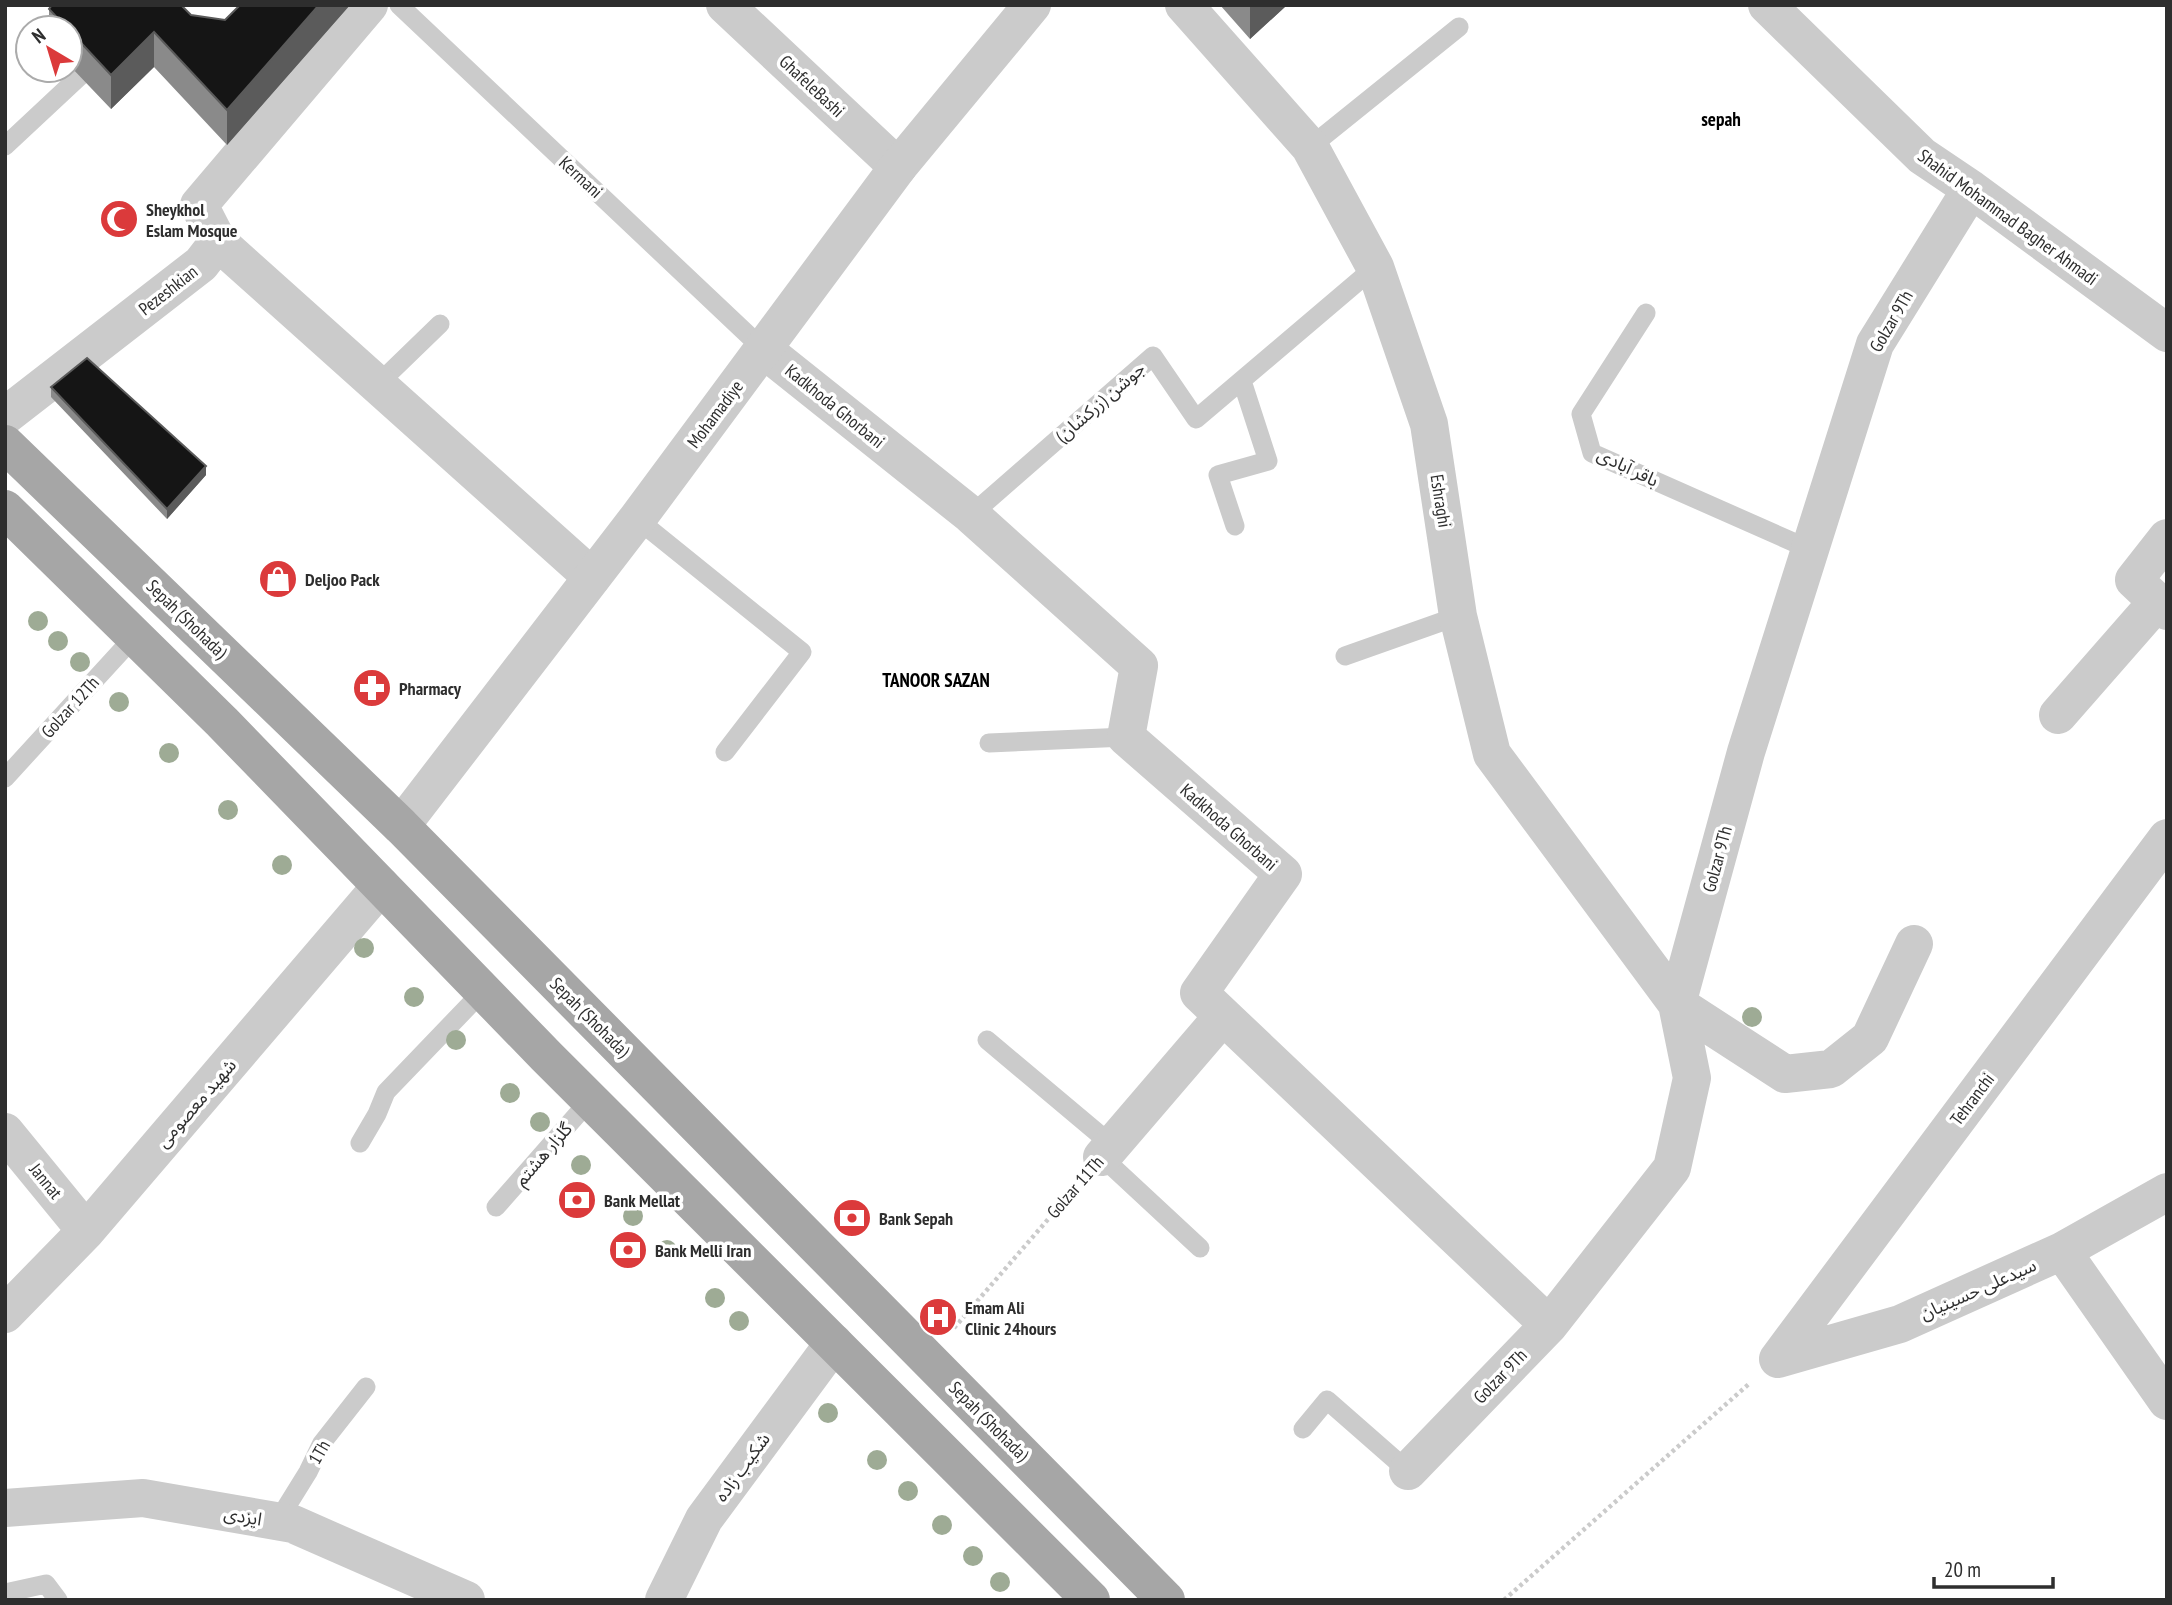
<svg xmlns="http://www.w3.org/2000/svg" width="2172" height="1605" viewBox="0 0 2172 1605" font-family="'PT Sans Narrow','Noto Sans Arabic',sans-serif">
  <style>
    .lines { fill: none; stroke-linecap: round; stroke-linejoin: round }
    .path { stroke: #cbcbcb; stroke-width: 4.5; stroke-dasharray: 3.5 3.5; stroke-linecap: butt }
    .service { stroke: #cbcbcb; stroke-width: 19 }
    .minor { stroke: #cbcbcb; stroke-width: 38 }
    .tertiary { stroke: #cbcbcb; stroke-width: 38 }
    .primary { stroke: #a6a6a6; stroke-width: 38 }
    .tree { fill: #9eab95 }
    .wall { fill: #8a8a8a }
    .shaded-wall { fill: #5b5b5b }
    .building { fill: #151515; stroke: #5b5b5b; stroke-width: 2 }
    .labels { text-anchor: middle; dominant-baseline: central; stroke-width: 7; stroke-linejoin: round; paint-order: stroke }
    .street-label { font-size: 18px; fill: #2e2e2e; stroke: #fff }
    .poi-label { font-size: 18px; font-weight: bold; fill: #2e2e2e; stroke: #fff; text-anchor: start }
    .neighbourhood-label { font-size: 19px; font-weight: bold; fill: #000; stroke: #fff }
  </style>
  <rect width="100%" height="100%" fill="#fff"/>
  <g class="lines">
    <path class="path" d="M954 1328 1076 1187
      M1504 1600 1750 1383"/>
    <path class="service" d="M399 5 763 349
      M5 146 80 76
      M1310 147 1459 27
      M1646 313 1581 414 1592 453 1809 549
      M377 385 440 324
      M971 515 1153 356 1196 419 1375 267
      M637 519 802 652 725 752
      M1235 526 1218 475 1268 461 1242 381
      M1345 656 1458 616
      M989 743 1126 737
      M5 778 135 636
      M987 1040 1112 1145
      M360 1143 377 1114 386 1092 483 991
      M1102 1157 1200 1248
      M496 1207 590 1100
      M1303 1429 1327 1400 1408 1471
      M277 1522 308 1472 322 1443 366 1387
      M5 1593 46 1584 58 1600"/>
    <path class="minor" d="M725 5 898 167
      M1184 5 1310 147 1375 267 1429 424 1458 616 1492 754 1677 1004 1785 1074 1831 1069 1870 1038 1914 944
      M1767 5 1922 156 1971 189 2167 333
      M218 242 592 577
      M763 349 971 515 1139 666 1126 737 1283 874 1199 993 1549 1325
      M5 416 201 264 218 242 199 205 369 5
      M2167 538 2134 580 2167 611
      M2058 715 2157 602
      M5 1132 86 1231
      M1102 1157 1223 1016
      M2062 1251 2167 1401
      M5 1314 86 1231 381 886
      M1778 1359 2167 838
      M1778 1359 1900 1324 2062 1251 2167 1192
      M1408 1471 1549 1325 1672 1168 1692 1078 1677 1004 1746 752 1875 344 1971 189
      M5 1508 143 1498 293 1524 466 1600
      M664 1600 704 1519 834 1343"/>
    <path class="tertiary" d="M401 826 637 519 898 167 1032 5"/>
    <path class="primary" d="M5 444 401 826 1166 1600
      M5 509 222 722 546 1056 1091 1600"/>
  </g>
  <g class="tree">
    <circle cx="38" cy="621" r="10"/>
    <circle cx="58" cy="641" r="10"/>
    <circle cx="80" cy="662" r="10"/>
    <circle cx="119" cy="702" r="10"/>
    <circle cx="169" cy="753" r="10"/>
    <circle cx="228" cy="810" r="10"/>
    <circle cx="282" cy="865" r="10"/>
    <circle cx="364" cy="948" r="10"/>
    <circle cx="414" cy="997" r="10"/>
    <circle cx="1752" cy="1017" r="10"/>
    <circle cx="456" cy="1040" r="10"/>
    <circle cx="510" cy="1093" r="10"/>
    <circle cx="540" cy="1122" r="10"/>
    <circle cx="581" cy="1165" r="10"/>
    <circle cx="633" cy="1216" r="10"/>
    <circle cx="667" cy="1250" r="10"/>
    <circle cx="715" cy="1298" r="10"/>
    <circle cx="739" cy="1321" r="10"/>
    <circle cx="828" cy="1413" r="10"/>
    <circle cx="877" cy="1460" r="10"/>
    <circle cx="908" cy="1491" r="10"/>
    <circle cx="942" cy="1525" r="10"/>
    <circle cx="973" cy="1556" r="10"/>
    <circle cx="1000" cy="1582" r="10"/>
  </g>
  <path class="wall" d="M240 5H350L227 145 154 67 111 109 70 66V28H49V9L191 15 225 20Z
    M1220 5H1286V6L1250 39Z
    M51 387 206 475 167 519 51 397Z"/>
  <path class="shaded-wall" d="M319 5H350L227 145V110Z
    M1250 5H1286V6L1250 39Z
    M154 32V67L111 109V75Z
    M206 466V475L167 519V509Z"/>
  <path class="building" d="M52 5H181L191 15 225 20 240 5H319L227 110 154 32 111 75 70 31V28H67L49 9Z
    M87 358 206 466 167 509 51 387Z"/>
  <defs>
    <symbol id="mosque-disc" viewBox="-11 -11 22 22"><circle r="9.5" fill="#db3a3b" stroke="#fff"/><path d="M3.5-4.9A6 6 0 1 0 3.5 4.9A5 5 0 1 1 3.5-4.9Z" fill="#fff"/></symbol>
    <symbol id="shop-disc" viewBox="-11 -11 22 22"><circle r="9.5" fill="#db3a3b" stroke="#fff"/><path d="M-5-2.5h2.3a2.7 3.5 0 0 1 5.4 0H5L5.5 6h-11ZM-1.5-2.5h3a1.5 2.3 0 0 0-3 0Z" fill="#fff"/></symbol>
    <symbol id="pharmacy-disc" viewBox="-11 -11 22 22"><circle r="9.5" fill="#db3a3b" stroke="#fff"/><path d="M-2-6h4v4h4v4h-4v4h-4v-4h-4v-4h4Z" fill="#fff"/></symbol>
    <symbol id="bank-disc" viewBox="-11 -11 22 22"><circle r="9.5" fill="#db3a3b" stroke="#fff"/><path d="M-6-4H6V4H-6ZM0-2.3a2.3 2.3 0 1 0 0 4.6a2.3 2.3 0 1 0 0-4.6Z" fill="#fff"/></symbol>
    <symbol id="hospital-disc" viewBox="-11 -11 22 22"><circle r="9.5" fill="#db3a3b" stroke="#fff"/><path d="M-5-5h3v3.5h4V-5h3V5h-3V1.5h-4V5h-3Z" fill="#fff"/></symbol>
  </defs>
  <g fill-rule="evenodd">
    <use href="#mosque-disc" x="97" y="197" width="44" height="44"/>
    <use href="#shop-disc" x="256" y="557" width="44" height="44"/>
    <use href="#pharmacy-disc" x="350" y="666" width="44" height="44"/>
    <use href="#bank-disc" x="555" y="1178" width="44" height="44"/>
    <use href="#bank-disc" x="830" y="1196" width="44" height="44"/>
    <use href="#bank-disc" x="606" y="1228" width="44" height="44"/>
    <use href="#hospital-disc" x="916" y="1295" width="44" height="44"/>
  </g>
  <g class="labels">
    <g class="street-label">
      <text transform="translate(812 86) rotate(43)">GhafeleBashi</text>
      <text transform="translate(581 177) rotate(43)">Kermani</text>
      <text transform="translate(2008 217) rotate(36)">Shahid Mohammad Bagher Ahmadi</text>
      <text transform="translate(168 290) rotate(-38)">Pezeshkian</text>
      <text transform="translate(1891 321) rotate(-60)">Golzar 9Th</text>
      <text transform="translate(1100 402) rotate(-41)">جوشن (زرکشان)</text>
      <text transform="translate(835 406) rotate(39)">Kadkhoda Ghorbani</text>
      <text transform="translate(715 414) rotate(-53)">Mohamadiye</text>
      <text transform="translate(1628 467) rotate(26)">باقر آبادی</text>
      <text transform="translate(1441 501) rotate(81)">Eshraghi</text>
      <text transform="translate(187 619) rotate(44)">Sepah (Shohada)</text>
      <text transform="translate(70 707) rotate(-48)">Golzar 12Th</text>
      <text transform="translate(1229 827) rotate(41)">Kadkhoda Ghorbani</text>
      <text transform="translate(1717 859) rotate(-75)">Golzar 9Th</text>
      <text transform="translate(590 1017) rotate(45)">Sepah (Shohada)</text>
      <text transform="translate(1972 1099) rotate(-53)">Tehranchi</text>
      <text transform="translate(196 1103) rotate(-49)">شهید معصومی</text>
      <text transform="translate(543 1154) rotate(-49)">گلزار هشتم</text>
      <text transform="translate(46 1181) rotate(51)">Jannat</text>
      <text transform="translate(1075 1187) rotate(-49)">Golzar 11Th</text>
      <text transform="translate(1978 1289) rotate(-24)">سیدعلی حسینیان</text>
      <text transform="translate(1500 1376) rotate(-46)">Golzar 9Th</text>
      <text transform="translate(989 1421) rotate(45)">Sepah (Shohada)</text>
      <text transform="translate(319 1452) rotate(-60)">1Th</text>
      <text transform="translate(742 1467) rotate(-54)">شکیب زاده</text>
      <text transform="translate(243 1516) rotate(10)">ایزدی</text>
    </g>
    <g class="poi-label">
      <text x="146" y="209">Sheykhol<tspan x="146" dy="21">Eslam Mosque</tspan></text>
      <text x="305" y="579">Deljoo Pack</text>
      <text x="399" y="688">Pharmacy</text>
      <text x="604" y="1200">Bank Mellat</text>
      <text x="879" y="1218">Bank Sepah</text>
      <text x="655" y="1250">Bank Melli Iran</text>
      <text x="965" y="1307">Emam Ali<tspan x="965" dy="21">Clinic 24hours</tspan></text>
    </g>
    <g class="neighbourhood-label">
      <text x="1721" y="119">sepah</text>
      <text x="936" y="680">TANOOR SAZAN</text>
    </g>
  </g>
  <rect width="2172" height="1605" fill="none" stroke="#2e2e2e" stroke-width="14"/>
  <g transform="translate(49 49) rotate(322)"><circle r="33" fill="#ffffff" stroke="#ababab" stroke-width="2"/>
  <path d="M0-5L12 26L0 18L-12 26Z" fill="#db3a3b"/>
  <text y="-10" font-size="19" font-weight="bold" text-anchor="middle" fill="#2e2e2e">N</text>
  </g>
  <path d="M1934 1577v10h119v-10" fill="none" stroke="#2e2e2e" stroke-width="3.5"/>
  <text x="1944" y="1577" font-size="21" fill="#2e2e2e" stroke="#ffffff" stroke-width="5" paint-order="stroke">20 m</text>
</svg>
